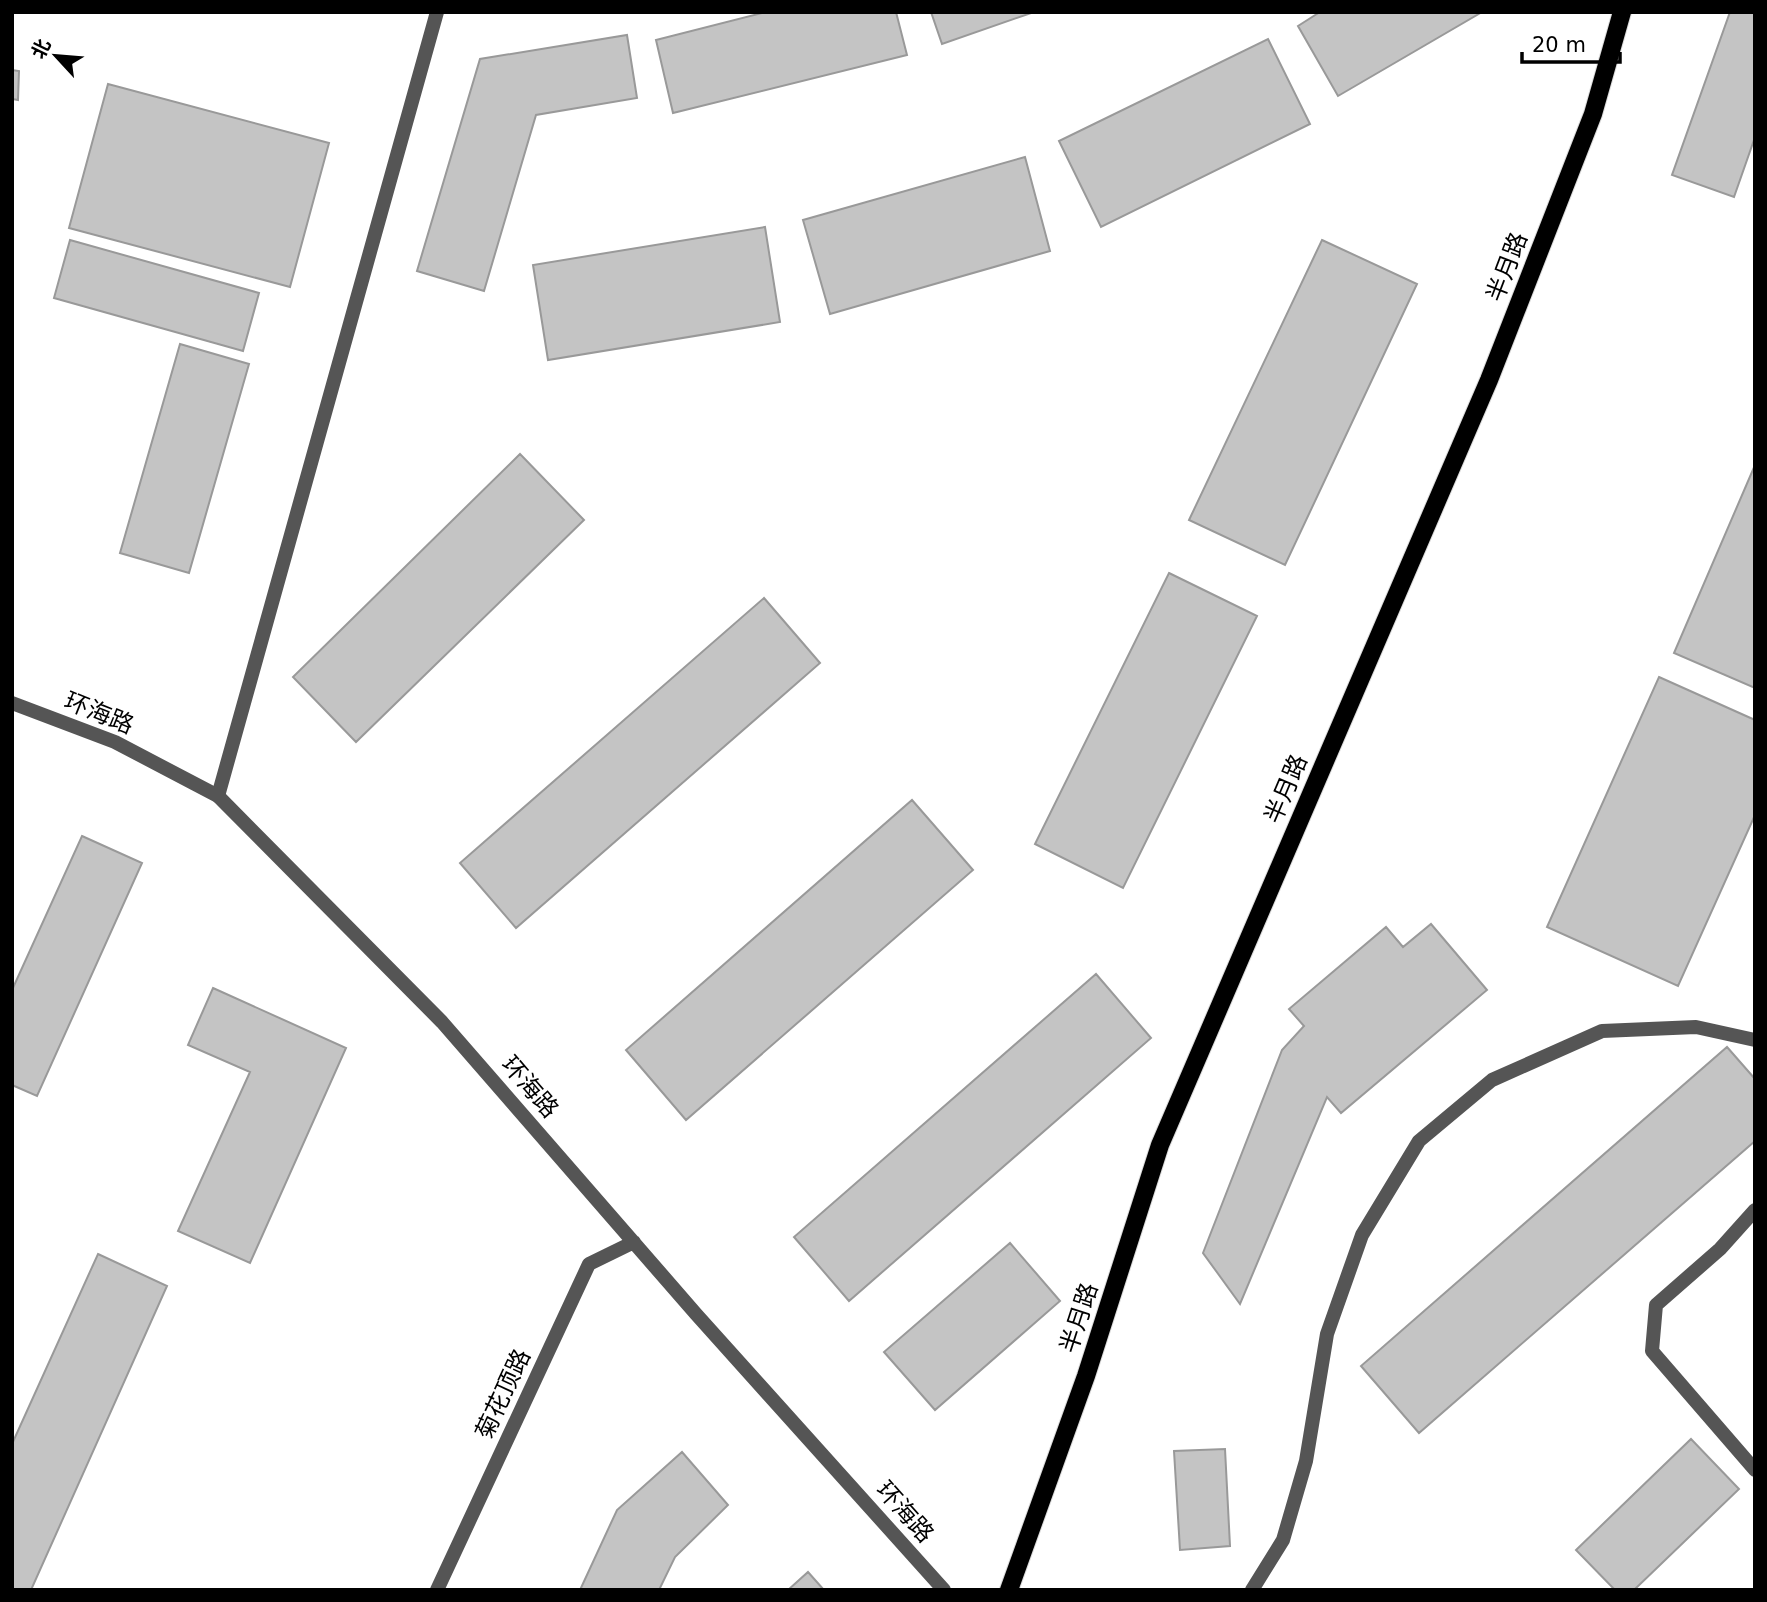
<svg xmlns="http://www.w3.org/2000/svg" width="1767" height="1602" viewBox="0 0 1767 1602" font-family="'DejaVu Sans','Noto Sans SC',sans-serif">
  <style>
    .building { fill: #c4c4c4; stroke: #999; stroke-width: 2 }
    .lines { fill: none; stroke-linecap: round; stroke-linejoin: round }
    .primary-casing { stroke: #dbdbdb; stroke-width: 20 }
    .service { stroke: #555; stroke-width: 14 }
    .minor { stroke: #555; stroke-width: 14 }
    .tertiary { stroke: #555; stroke-width: 14 }
    .primary { stroke: #000; stroke-width: 18 }
    .labels { text-anchor: middle; dominant-baseline: central; stroke-width: 6; stroke-linejoin: round; paint-order: stroke }
    .street-label { font-size: 24px; fill: #000; stroke: #fff }
  </style>
  <rect width="100%" height="100%" fill="#fff"/>
  <path class="building" d="M766 12H896L907 55 673 113 656 40Z
    M931 12H1034L942 44Z
    M1320 12H1482L1338 96 1298 26Z
    M1730 12H1755V137L1734 197 1672 175Z
    M627 35 637 98 536 115 484 291 417 271 480 59Z
    M1268 39 1310 124 1101 227 1059 141Z
    M12 70 19 71 18 100 12 99Z
    M108 84 329 143 290 287 69 228Z
    M1025 157 1050 251 830 314 803 220Z
    M765 227 780 322 548 360 533 265Z
    M70 240 259 293 243 351 54 298Z
    M1322 240 1417 284 1285 565 1189 520Z
    M180 344 249 364 189 573 120 553Z
    M520 454 584 520 356 742 293 677Z
    M1755 465V688L1674 653Z
    M1169 573 1257 616 1123 888 1035 844Z
    M764 598 820 663 516 928 460 863Z
    M1659 677 1755 720V815L1678 986 1547 927Z
    M912 800 973 870 686 1120 626 1050Z
    M82 836 142 863 37 1096 12 1085V990Z
    M1431 924 1487 990 1341 1113 1327 1097 1240 1304 1203 1253 1282 1050 1304 1026 1289 1009 1386 927 1403 947Z
    M1096 974 1151 1038 849 1301 794 1237Z
    M213 988 346 1048 250 1263 178 1231 250 1072 188 1045Z
    M1727 1047 1755 1079V1141L1419 1433 1361 1366Z
    M1010 1243 1060 1301 935 1410 884 1352Z
    M98 1254 167 1286 31 1590H12V1444Z
    M1691 1439 1739 1489 1634 1590H1615L1576 1550Z
    M1225 1449 1230 1546 1180 1550 1174 1451Z
    M682 1452 728 1505 675 1557 659 1590H580L617 1510Z
    M808 1572 824 1590H788Z"/>
  <g class="lines">
    <defs>
      <path id="primary" d="M1009 1590 1086 1376 1160 1145 1489 380 1593 114 1622 12"/>
    </defs>
    <use href="#primary" class="primary-casing"/>
    <path class="service" d="M1755 1210 1720 1249 1656 1305 1652 1351 1755 1470
      M1252 1590 1283 1540 1306 1461 1327 1334 1362 1235 1419 1141 1492 1080 1602 1031 1696 1027 1755 1040"/>
    <path class="minor" d="M218 796 437 12"/>
    <path class="tertiary" d="M12 703 115 742 218 796 442 1022 696 1314 944 1590
      M437 1590 589 1264 634 1242"/>
    <use href="#primary" class="primary"/>
  </g>
  <g class="labels">
    <g class="street-label">
      <text transform="translate(1507 267) rotate(-69)">半月路</text>
      <text transform="translate(99 713) rotate(22)">环海路</text>
      <text transform="translate(1286 789) rotate(-67)">半月路</text>
      <text transform="translate(530 1087) rotate(49)">环海路</text>
      <text transform="translate(1079 1318) rotate(-72)">半月路</text>
      <text transform="translate(503 1394) rotate(-65)">菊花顶路</text>
      <text transform="translate(905 1512) rotate(48)">环海路</text>
    </g>
  </g>
  <rect width="1767" height="1602" fill="none" stroke="#000000" stroke-width="28"/>
  <g transform="translate(56 56) rotate(296)" stroke="#ffffff" stroke-width="5" paint-order="stroke">
  <path d="M0-5L12 26L0 18L-12 26Z" fill="#000000"/>
  <text y="-10" font-size="19" font-weight="bold" text-anchor="middle" fill="#000000">北</text>
  </g>
  <path d="M1522 52v10h98v-10" fill="none" stroke="#000000" stroke-width="3.5"/>
  <text x="1532" y="52" font-size="21" fill="#000000" stroke="#ffffff" stroke-width="5" paint-order="stroke">20 m</text>
</svg>
